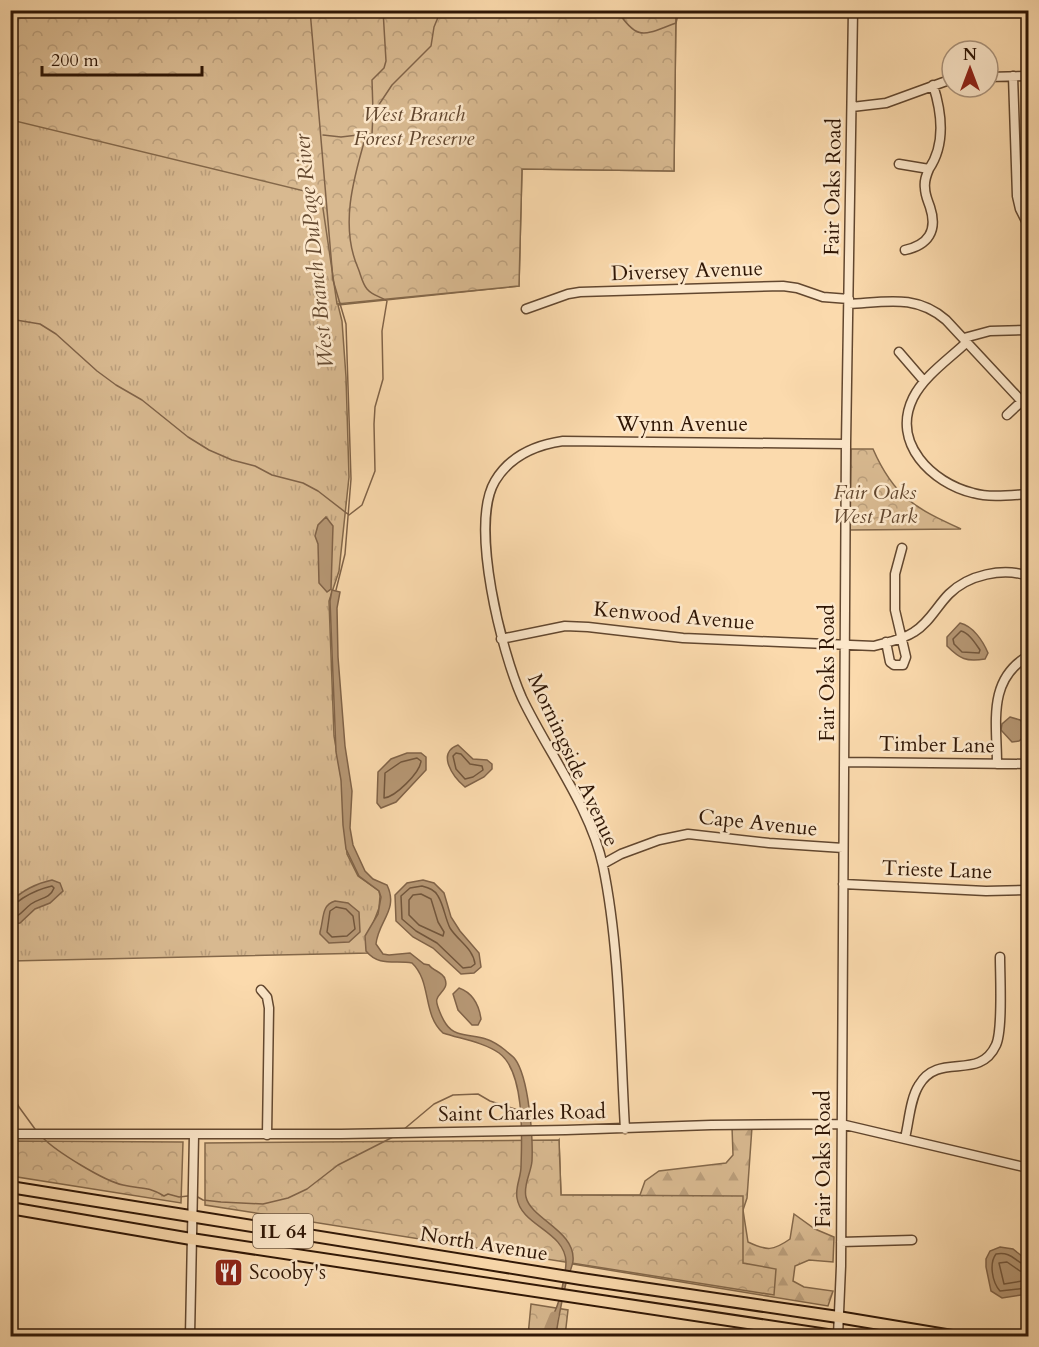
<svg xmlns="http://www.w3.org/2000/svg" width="1039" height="1347" viewBox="0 0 1039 1347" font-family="Cardo,serif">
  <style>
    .grass { fill: url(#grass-tufts); stroke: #84684a; stroke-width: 1.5 }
    .forest { fill: url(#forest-firs); stroke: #84684a; stroke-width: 1.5 }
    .park { fill: url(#park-crowns); stroke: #84684a; stroke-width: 1.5 }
    .water { fill: #b69774; stroke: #806348; stroke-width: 1.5 }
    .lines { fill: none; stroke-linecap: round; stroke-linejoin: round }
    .shore { stroke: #72563c; stroke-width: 1.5 }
    .stream { stroke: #806348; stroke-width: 1.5 }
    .river { stroke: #b69774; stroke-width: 9 }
    .minor-casing { stroke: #62472f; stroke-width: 11 }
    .major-casing { stroke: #2f1605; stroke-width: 14 }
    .minor { stroke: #fce7ca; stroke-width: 8 }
    .major { stroke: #fbdaad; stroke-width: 10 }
    .labels { text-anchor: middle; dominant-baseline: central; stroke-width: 5; stroke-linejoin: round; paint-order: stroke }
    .shield { fill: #fce7ca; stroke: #6c5540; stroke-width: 1.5 }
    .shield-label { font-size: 20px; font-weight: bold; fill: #2f1605 }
    .park-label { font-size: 21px; font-style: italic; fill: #62472f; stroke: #fce7ca }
    .street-label { font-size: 21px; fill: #2f1605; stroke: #fce7ca }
    .poi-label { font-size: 21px; fill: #2f1605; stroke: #fce7ca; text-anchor: start }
    .water-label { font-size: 22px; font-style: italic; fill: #654a31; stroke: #fce7ca }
  </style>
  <defs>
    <pattern id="grass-tufts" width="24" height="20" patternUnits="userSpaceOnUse" patternTransform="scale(1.5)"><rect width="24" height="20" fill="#d8b990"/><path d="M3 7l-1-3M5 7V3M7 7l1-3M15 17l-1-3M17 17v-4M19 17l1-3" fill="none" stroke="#ba9e7b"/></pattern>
    <pattern id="forest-firs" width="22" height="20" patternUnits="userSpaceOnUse" patternTransform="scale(1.5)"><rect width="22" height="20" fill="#d8b990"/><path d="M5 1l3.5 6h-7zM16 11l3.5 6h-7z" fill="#ba9e7b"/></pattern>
    <pattern id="park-crowns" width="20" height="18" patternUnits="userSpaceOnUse" patternTransform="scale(1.5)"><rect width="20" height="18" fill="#d8b990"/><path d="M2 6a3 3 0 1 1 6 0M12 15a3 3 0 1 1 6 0" fill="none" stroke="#ba9e7b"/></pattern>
  </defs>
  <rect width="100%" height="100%" fill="#fbdaad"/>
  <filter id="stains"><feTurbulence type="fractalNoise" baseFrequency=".00333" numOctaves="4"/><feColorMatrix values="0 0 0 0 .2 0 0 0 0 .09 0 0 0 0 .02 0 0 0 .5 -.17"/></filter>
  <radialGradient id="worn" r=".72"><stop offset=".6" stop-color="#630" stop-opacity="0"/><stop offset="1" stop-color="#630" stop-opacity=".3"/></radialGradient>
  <path class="grass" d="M10 11H676L674 171 522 169 519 286 338 305 342 321 346 377 349 477 339 571 329 601 334 736 342 783 347 854 358 876 379 891 380 896 379 908 367 939 370 953 11 961Z"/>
  <path class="forest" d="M732 1127H752L747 1198 743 1210 748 1242C767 1251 773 1251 790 1239L794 1214 815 1229 834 1237 833 1262 809 1260 795 1266 793 1281 804 1287 833 1291 828 1306 572 1264 573 1261 525 1194 559 1140 561 1195H640L645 1181 659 1171 726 1163 733 1155Z"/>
  <path class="park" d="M11 10 676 11 674 171 522 169 519 286 337 304 321 195 11 120Z
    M851 449H873C894 497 915 508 961 529L850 530Z
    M559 1140 561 1195 743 1196V1263L776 1269 774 1295 205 1205V1143Z
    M10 1141 183 1142 181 1203 11 1176Z
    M531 1304 568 1310 565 1336H528Z"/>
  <path class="water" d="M326 517 333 526 331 589 327 592 319 583 318 544 315 536 318 525Z
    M332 590 340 592 337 608 338 657 345 746 352 791 350 828 353 845 365 871 373 879 387 885C399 910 378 921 376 944L383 954 389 955 410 953 424 964 429 965C433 971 443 972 445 979 449 989 439 992 437 999 435 1003 443 1020 446 1024 455 1038 473 1034 486 1039 492 1041 500 1046 505 1050 508 1053 513 1056 515 1059 529 1078 533 1137 532 1161 531 1173 523 1185 526 1197 531 1219 576 1231 573 1261 572 1268 568 1276 566 1283 562 1301 558 1318 556 1336H548C549 1331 548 1324 550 1319 554 1312 553 1318 555 1311 560 1301 566 1272 566 1262 565 1231 521 1226 517 1198 515 1187 521 1177 521 1167 522 1137 525 1072 499 1053 483 1042 461 1039 443 1033 422 1014 432 982 412 963 395 960 379 967 366 951L365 936 378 914 381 897 379 891 359 876 346 849 343 825 341 780 336 752 330 601Z
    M960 623C973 626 983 641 988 653L985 659C966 662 960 659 947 646V637Z
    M1010 717 1020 720 1028 728V733L1019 741 1012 742 1001 730 1002 724Z
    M458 745 473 759 487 760 492 764V769L484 777 465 787C453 777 436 753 458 745Z
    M407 753H421L426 757V770L396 802 381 808 377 803 378 772 391 759Z
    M52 880 60 883 63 891 50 903 35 909 20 923 12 924 11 902C21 891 37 883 52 880Z
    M423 880 434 883 444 893 451 917 460 931 479 953 481 967 474 973 461 974 433 948 413 937 396 921 395 895 407 883Z
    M335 901 348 903 359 912 360 932 349 942 329 943 320 934V932C324 919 321 905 335 901Z
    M459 988C473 993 479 1005 481 1019L478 1025H472L458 1010 453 994Z
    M1000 1247 1013 1249 1028 1261V1294L1002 1298 991 1291 986 1267V1259L990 1251Z"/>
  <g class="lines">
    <path class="shore" d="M961 631C969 633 975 643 980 650L979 653 962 652 954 644 953 639Z
      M456 753 461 754 470 764 482 766 483 770 473 777 465 779 456 769 453 756Z
      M417 758 421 761C420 773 395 797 384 798L385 773 401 762Z
      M422 886C429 888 435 890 438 896 444 906 445 918 450 928 458 941 473 948 475 964L471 967 463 968 437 943 416 931 402 919 401 896 410 888Z
      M421 894 431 899 438 922 444 932 443 936 419 925 409 915V900L413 895Z
      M10 905C17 904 18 901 23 898 31 893 43 888 52 886L54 888C50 899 39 898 31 904 23 910 20 917 10 918
      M336 907 346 909 353 916 355 929 347 936 332 937 327 932 330 911Z
      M1028 1266C1015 1263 1013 1251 996 1254 989 1263 992 1282 1000 1291L1028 1288
      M1028 1273 1020 1271 1007 1262 999 1263 1004 1284 1028 1280"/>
    <path class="stream" d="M310 10 333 280 346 324 351 479 345 554 336 590
      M617 10C638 43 645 34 676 23L679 10
      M373 112 372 80 384 68 386 61 383 10
      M323 135 341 137 366 134
      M10 319 40 324 56 334 97 371 116 385 142 400 188 437 209 450 232 460 255 466 272 475 303 483 318 491 349 515 362 505 375 471 374 424 375 407 383 379 382 331 387 301C380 296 373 296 367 289 362 283 361 275 358 268 340 227 353 180 365 139L367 134H372L373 113 376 109 392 85 431 46 434 27 441 10
      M10 1089 19 1107 35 1129
      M403 1130 434 1104 453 1095 478 1094 490 1101 521 1111
      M43 1138C57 1152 104 1181 123 1185 140 1189 148 1186 164 1196L168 1194 179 1197 188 1196
      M196 1196 203 1200 221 1202 263 1204 288 1198 307 1189 338 1165 393 1137"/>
    <path class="river" d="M549 1336V1328L554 1316"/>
    <defs>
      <path id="minor" d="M1013 76 1017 196 1020 209 1028 225
        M988 77 1028 76
        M852 107 886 103 952 79
        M899 164 929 169C926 176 924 181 925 188 925 195 928 201 930 207 938 231 928 245 905 250
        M929 169C946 144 942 113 933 85
        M1028 243V250
        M849 304C886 302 916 294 946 320L1028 408
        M526 309 568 294 580 292 783 286 797 288 823 297 849 299
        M964 338 990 331 1028 330
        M967 342C949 359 924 376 913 398 891 443 932 483 973 493 991 498 1011 495 1028 494
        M899 352 924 381
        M1007 415 1022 401
        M501 639 565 626 588 627 683 638 874 646C888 642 902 640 914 632 929 623 937 606 949 594 968 575 1003 567 1028 576
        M886 642 890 662 894 665H903L906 657 895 610V574L902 548
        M845 762 1028 764
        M997 764C997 723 987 680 1028 656
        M603 864 621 854 659 840 688 834 769 843 843 848
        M843 884 986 891 1028 890
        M261 990 267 997 269 1008 267 1135
        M625 1129C620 1044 620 948 603 866 591 808 547 751 522 698 502 653 469 525 495 481 510 456 535 445 563 441L846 444
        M10 1134H341L566 1130 711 1125 841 1124 1028 1168
        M905 1138C909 1122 910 1099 919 1085 939 1051 979 1082 996 1045 1003 1030 1000 976 1000 957
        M841 1242 912 1240
        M190 1336 194 1135
        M838 1336 841 1266 846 444 853 10"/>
      <path id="major" d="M10 1187 581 1279 838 1317 952 1336
        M10 1208 191 1239 834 1336"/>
    </defs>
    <use href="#minor" class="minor-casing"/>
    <use href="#major" class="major-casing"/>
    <use href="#minor" class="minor"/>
    <use href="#major" class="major"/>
  </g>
  <defs>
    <symbol id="restaurant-square" viewBox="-11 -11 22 22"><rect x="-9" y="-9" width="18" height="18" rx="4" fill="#8f2418" stroke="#fce7ca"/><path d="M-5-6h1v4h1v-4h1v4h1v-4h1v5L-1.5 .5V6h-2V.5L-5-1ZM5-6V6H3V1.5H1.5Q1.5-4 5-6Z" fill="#fff"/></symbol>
  </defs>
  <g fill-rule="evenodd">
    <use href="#restaurant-square" x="212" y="1256" width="33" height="33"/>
  </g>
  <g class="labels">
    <rect class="shield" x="253" y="1214" width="60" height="34" rx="4.5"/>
    <g class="shield-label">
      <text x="283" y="1231">IL 64</text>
    </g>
    <g class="park-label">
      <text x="414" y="114">West Branch<tspan x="414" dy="24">Forest Preserve</tspan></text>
      <text x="875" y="492">Fair Oaks<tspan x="875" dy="24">West Park</tspan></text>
    </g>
    <g class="street-label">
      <text transform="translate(833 187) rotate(-89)">Fair Oaks Road</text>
      <text transform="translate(687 271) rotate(-2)">Diversey Avenue</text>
      <text x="682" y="424">Wynn Avenue</text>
      <text transform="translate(674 616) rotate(5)">Kenwood Avenue</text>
      <text transform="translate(827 673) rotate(-90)">Fair Oaks Road</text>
      <text transform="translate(937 745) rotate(1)">Timber Lane</text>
      <text transform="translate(573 760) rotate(65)">Morningside Avenue</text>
      <text transform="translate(758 823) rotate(6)">Cape Avenue</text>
      <text transform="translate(937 870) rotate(2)">Trieste Lane</text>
      <text transform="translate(522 1113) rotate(-1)">Saint Charles Road</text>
      <text transform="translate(823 1159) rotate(-90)">Fair Oaks Road</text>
      <text transform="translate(484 1244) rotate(9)">North Avenue</text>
    </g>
    <g class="poi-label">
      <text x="249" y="1272">Scooby's</text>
    </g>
    <g class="water-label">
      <text transform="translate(314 251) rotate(-96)">West Branch DuPage River</text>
    </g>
  </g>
  <rect width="1039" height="1347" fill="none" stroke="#fbdaad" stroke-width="36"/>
  <rect x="12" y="12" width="1015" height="1323" fill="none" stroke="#2f1605" stroke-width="3"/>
  <rect x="18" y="18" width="1003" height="1311" fill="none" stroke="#2f1605" stroke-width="1.5"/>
  <g transform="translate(970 69)"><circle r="28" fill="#fce7ca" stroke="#aa937b" stroke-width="1.5"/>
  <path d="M0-4.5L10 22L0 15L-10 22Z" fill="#8f2418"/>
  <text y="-9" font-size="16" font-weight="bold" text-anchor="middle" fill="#2f1605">N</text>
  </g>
  <path d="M42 66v9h160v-9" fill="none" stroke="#2f1605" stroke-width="3"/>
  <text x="51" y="66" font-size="18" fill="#2f1605" stroke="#fce7ca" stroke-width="4.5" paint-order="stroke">200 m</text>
  <rect width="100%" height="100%" filter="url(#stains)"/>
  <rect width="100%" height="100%" fill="url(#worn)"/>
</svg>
